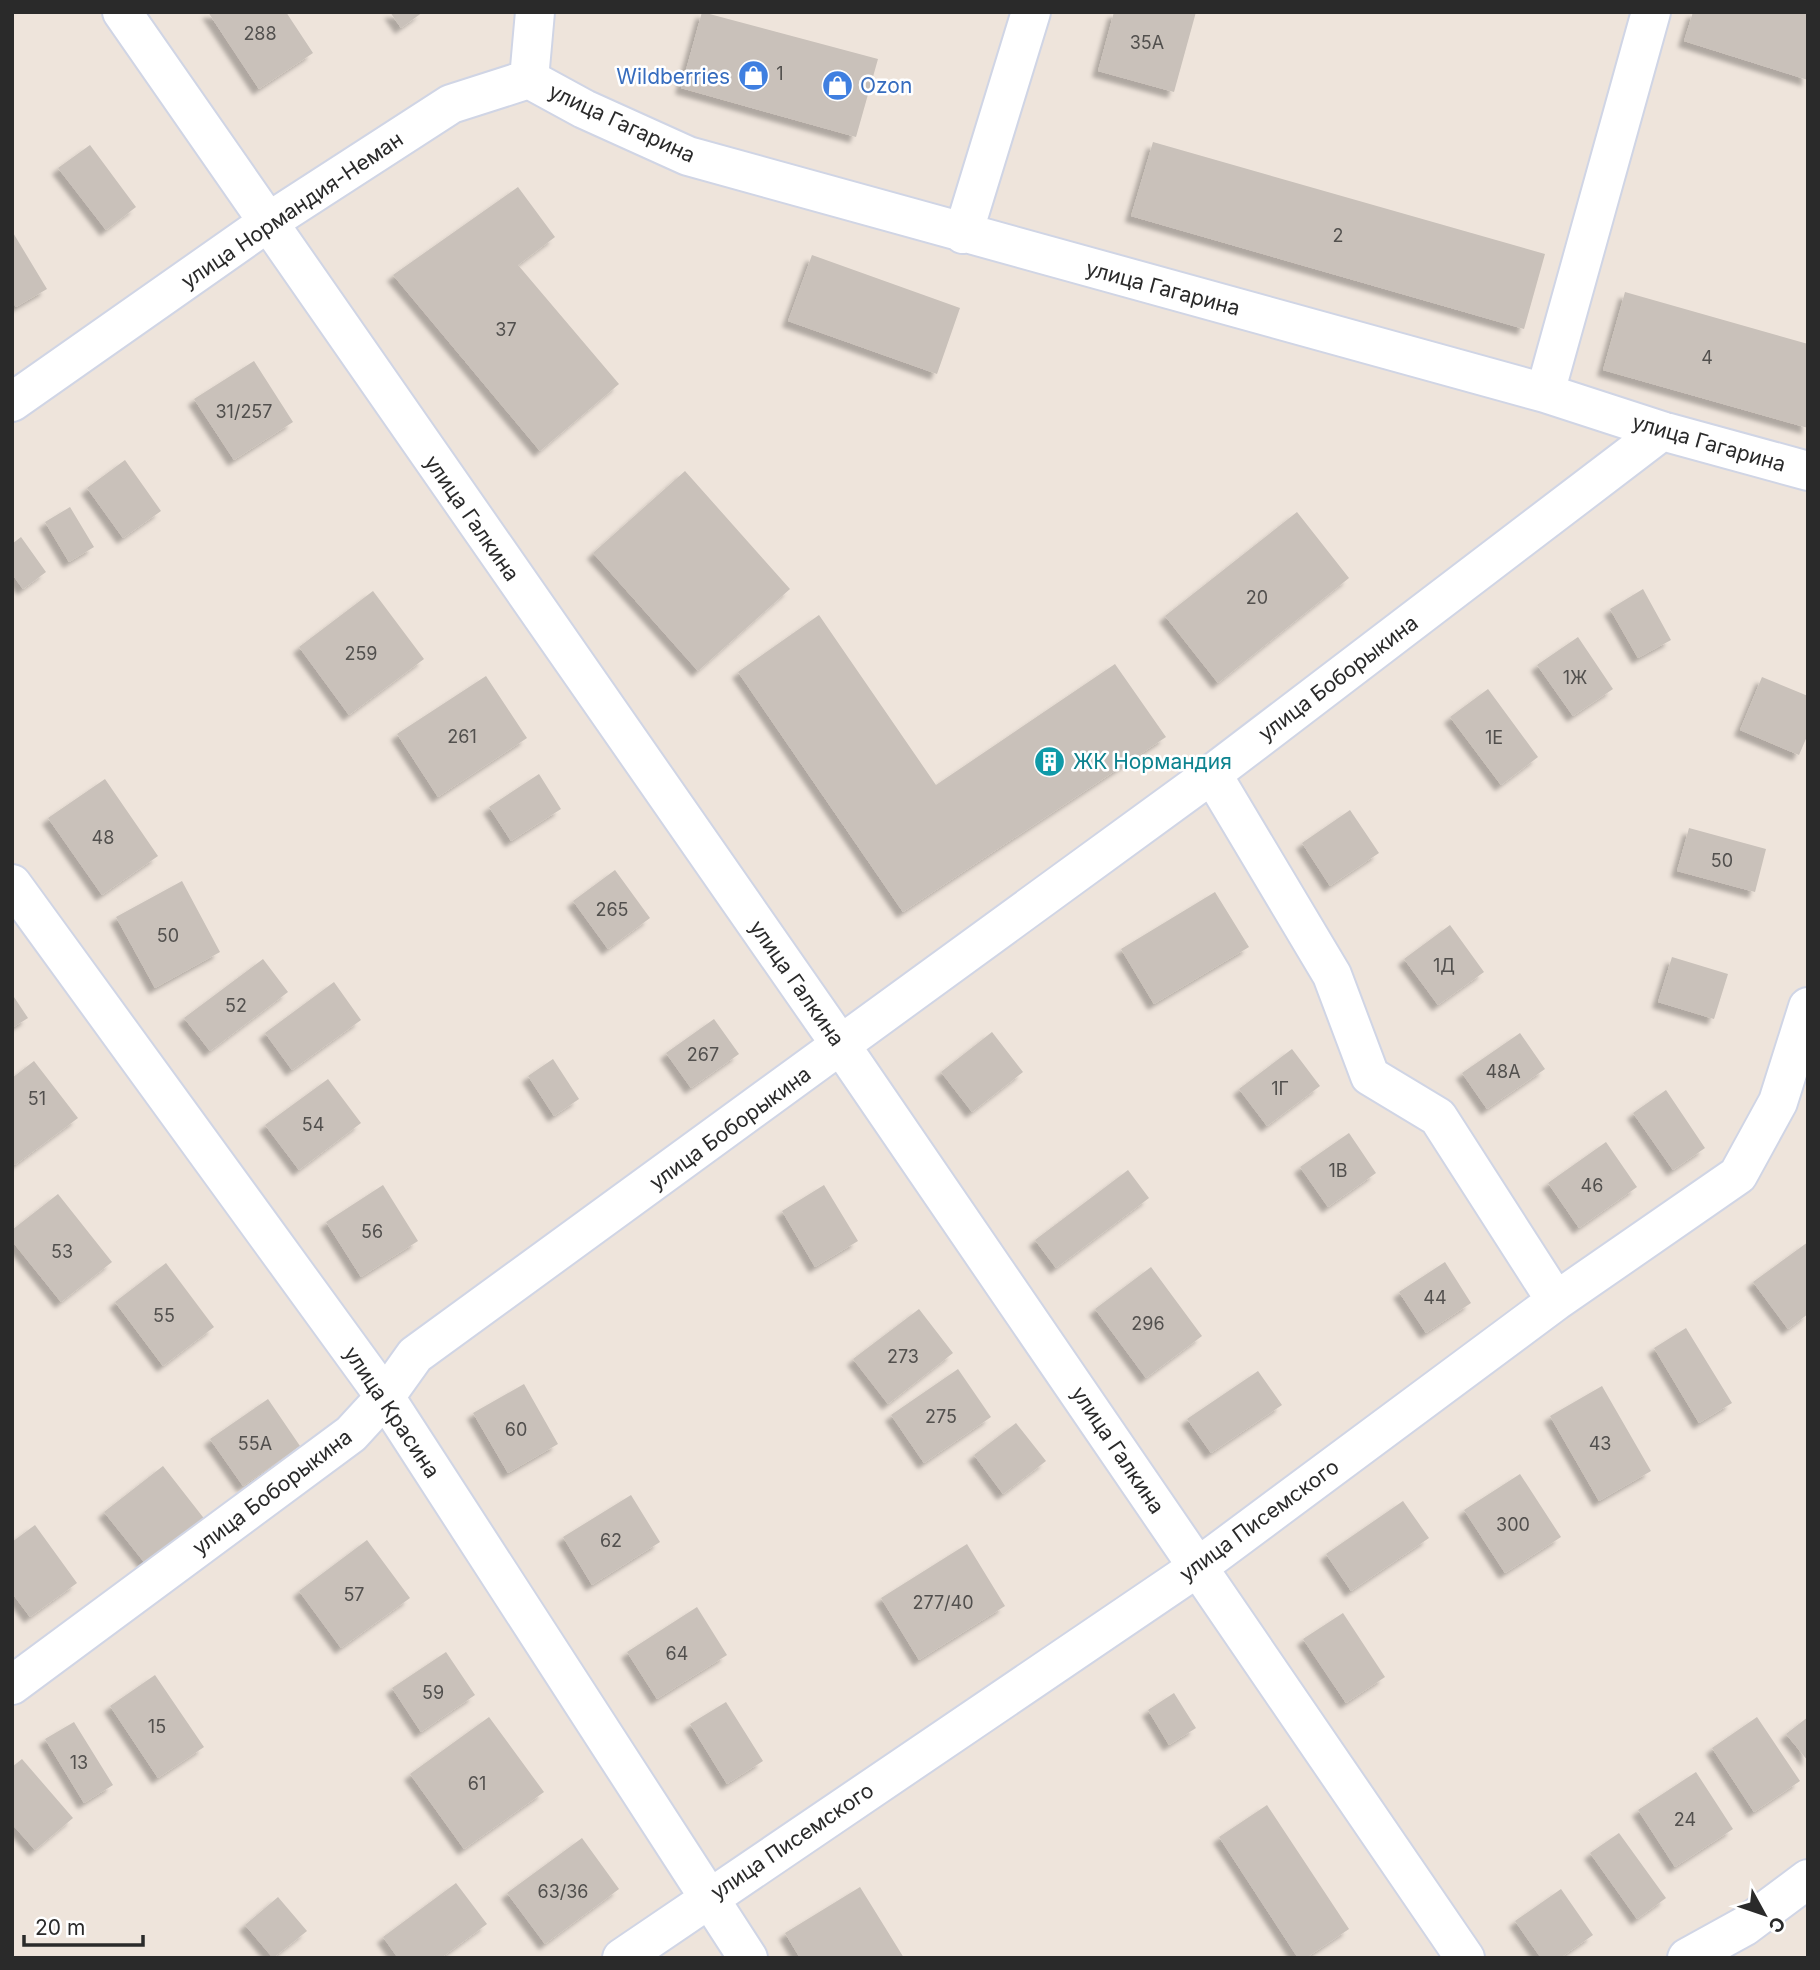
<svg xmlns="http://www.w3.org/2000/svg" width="1820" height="1970" viewBox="0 0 1820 1970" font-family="Inter,sans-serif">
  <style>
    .building { fill: #c9c1ba; filter: url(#shadow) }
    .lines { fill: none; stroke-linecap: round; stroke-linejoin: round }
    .minor-casing { stroke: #d0d5e5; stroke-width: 42 }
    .minor { stroke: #fff; stroke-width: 38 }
    .labels { text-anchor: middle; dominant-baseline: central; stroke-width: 5; stroke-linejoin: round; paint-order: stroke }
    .number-label { font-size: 18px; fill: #52504e }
    .shop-label { font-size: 21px; fill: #366cbe; stroke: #fff; text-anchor: end }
    .street-label { font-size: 21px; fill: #2a2a2a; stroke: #fff }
    .culture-label { font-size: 21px; fill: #0d838f; stroke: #fff; text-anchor: start }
  </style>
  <defs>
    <filter id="shadow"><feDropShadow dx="-6" dy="6" stdDeviation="2" flood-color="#0004"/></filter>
  </defs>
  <rect width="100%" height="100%" fill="#eee4db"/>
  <path class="building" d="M208 12H286L313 53 259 89Z
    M390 12H423L401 28Z
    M702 12 878 59 856 137 681 88Z
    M1114 12H1196L1174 92 1098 71Z
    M1693 12H1808V80L1684 41Z
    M1153 142 1545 254 1524 329 1131 216Z
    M90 145 136 207 106 230 58 168Z
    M518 187 555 237 518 265 619 384 540 451 393 275Z
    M12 231 47 289 16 307 12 301Z
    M812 255 960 308 937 374 788 321Z
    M1625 292 1808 344V428L1603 370Z
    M254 361 293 422 234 460 194 399Z
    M125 460 161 511 123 538 87 488Z
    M685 471 790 589 698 671 593 553Z
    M70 507 94 547 69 562 45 522Z
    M1297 512 1349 578 1218 683 1165 616Z
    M21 537 46 572 23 589 12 574V544Z
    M1643 589 1671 640 1638 658 1610 609Z
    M373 591 424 659 349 715 299 647Z
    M819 615 936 785 1115 664 1166 737 903 912 738 672Z
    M1578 637 1613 689 1573 716 1537 665Z
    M486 676 527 738 438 797 397 734Z
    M1762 677 1808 696V734L1799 755 1740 730Z
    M1488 689 1538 757 1501 785 1450 717Z
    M539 774 561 809 511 841 489 807Z
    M105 779 158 856 102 895 48 818Z
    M1350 810 1379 853 1330 886 1302 843Z
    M1689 828 1766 849 1755 892 1677 871Z
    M615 870 650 918 608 949 573 901Z
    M182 881 220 952 155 988 116 917Z
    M1215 892 1249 947 1154 1004 1121 949Z
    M1450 925 1484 972 1438 1005 1404 959Z
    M1672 957 1728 974 1714 1019 1658 1002Z
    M263 959 288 992 210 1051 184 1018Z
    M334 982 361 1020 292 1070 265 1033Z
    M12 994 28 1018 12 1028Z
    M714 1019 739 1054 691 1088 666 1053Z
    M992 1032 1023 1072 972 1112 941 1072Z
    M1520 1033 1545 1069 1487 1109 1462 1073Z
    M1292 1049 1320 1086 1267 1126 1239 1089Z
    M553 1059 579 1099 554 1116 528 1076Z
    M34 1061 78 1118 15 1165 12 1161V1078Z
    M328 1079 361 1123 299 1170 265 1125Z
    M1666 1090 1705 1148 1673 1170 1633 1113Z
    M1349 1133 1376 1173 1328 1207 1300 1167Z
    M1606 1142 1637 1187 1579 1228 1548 1183Z
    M1128 1170 1149 1198 1056 1268 1035 1240Z
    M383 1185 418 1241 361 1277 326 1222Z
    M824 1185 858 1241 815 1267 782 1211Z
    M58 1194 112 1262 61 1302 12 1241V1230Z
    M1808 1242V1314L1788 1329 1753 1282Z
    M1445 1262 1471 1303 1426 1333 1399 1292Z
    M166 1263 214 1327 163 1366 115 1302Z
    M1151 1267 1202 1336 1146 1378 1095 1309Z
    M919 1309 953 1353 888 1404 853 1359Z
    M1686 1328 1732 1403 1699 1423 1654 1348Z
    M958 1369 991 1417 924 1463 891 1415Z
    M1258 1371 1282 1405 1211 1453 1187 1419Z
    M524 1384 558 1444 508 1473 473 1413Z
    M1602 1386 1651 1471 1599 1501 1550 1416Z
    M268 1399 300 1446 243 1486 210 1439Z
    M1016 1423 1046 1461 1003 1494 974 1455Z
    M163 1466 206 1521 148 1567 104 1512Z
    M1520 1474 1561 1537 1505 1573 1464 1510Z
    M631 1495 660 1542 592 1585 563 1537Z
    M1403 1501 1429 1538 1351 1591 1326 1554Z
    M35 1525 77 1583 30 1617 12 1593V1542Z
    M367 1540 410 1598 341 1648 299 1591Z
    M967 1544 1005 1606 919 1660 881 1598Z
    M697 1607 727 1655 657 1699 627 1652Z
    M1343 1613 1385 1677 1346 1703 1303 1639Z
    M446 1652 475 1695 421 1732 392 1688Z
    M155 1675 204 1747 158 1778 110 1706Z
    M1174 1693 1196 1728 1169 1745 1148 1710Z
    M726 1702 763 1761 727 1784 690 1724Z
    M489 1717 544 1792 464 1849 410 1774Z
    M1757 1717 1800 1781 1754 1812 1712 1748Z
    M1808 1717V1761L1786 1734Z
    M74 1722 113 1785 84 1803 45 1739Z
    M22 1759 73 1818 35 1850 12 1824V1767Z
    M1696 1772 1733 1829 1675 1867 1638 1810Z
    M1267 1805 1349 1929 1306 1958H1298L1219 1837Z
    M1619 1833 1666 1898 1637 1919 1590 1853Z
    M582 1838 619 1889 545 1944 507 1893Z
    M456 1883 487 1924 441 1958H398L383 1937Z
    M860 1887 904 1958H800L785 1933Z
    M1561 1889 1593 1935 1560 1958H1541L1515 1921Z
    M278 1897 307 1931 273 1958 245 1925Z"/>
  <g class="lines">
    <defs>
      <path id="minor" d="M122 12 842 1047 1465 1958
        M529 79 584 109 688 156 1545 393 1662 431 1808 471
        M963 234 1031 12
        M1545 393 1651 12
        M12 402 267 223 451 104 529 79 535 12
        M1212 774 1332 975 1370 1076 1438 1117 1556 1301
        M12 884 385 1397 748 1958
        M12 1685 351 1434 385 1397 415 1355 1212 774 1662 431
        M622 1958 1198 1567 1556 1301 1738 1175 1778 1102 1808 1007
        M1687 1958 1745 1926 1808 1879"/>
    </defs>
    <use href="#minor" class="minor-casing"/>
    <use href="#minor" class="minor"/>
  </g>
  <defs>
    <symbol id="shop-disc" viewBox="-11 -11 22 22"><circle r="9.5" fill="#3f7fe0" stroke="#fff"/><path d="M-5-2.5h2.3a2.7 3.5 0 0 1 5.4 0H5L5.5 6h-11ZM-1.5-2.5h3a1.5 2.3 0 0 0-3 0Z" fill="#fff"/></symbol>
    <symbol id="building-disc" viewBox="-11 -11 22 22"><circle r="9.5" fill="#0f9aa8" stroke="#fff"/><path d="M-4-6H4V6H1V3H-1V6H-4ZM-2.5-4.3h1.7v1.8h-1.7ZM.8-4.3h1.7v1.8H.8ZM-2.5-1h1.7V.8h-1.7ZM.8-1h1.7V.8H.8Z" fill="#fff"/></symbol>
  </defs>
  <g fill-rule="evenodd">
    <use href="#shop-disc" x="736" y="58" width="35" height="35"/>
    <use href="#shop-disc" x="820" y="68" width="35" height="35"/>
    <use href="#building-disc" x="1032" y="744" width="35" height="35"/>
  </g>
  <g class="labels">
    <g class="number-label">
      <text x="260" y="33">288</text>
      <text x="1147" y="42">35А</text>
      <text x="780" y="73">1</text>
      <text x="1338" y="235">2</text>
      <text x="506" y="329">37</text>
      <text x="1707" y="357">4</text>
      <text x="244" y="411">31/257</text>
      <text x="1257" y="597">20</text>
      <text x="361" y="653">259</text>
      <text x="1575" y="677">1Ж</text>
      <text x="462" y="736">261</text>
      <text x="1494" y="737">1Е</text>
      <text x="103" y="837">48</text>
      <text x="1722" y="860">50</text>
      <text x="612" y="909">265</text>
      <text x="168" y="935">50</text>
      <text x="1444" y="965">1Д</text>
      <text x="236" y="1005">52</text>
      <text x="703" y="1054">267</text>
      <text x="1503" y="1071">48А</text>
      <text x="1280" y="1088">1Г</text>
      <text x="37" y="1098">51</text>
      <text x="313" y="1124">54</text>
      <text x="1338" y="1170">1В</text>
      <text x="1592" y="1185">46</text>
      <text x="372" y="1231">56</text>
      <text x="62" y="1251">53</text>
      <text x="1435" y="1297">44</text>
      <text x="164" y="1315">55</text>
      <text x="1148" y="1323">296</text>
      <text x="903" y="1356">273</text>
      <text x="941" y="1416">275</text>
      <text x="516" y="1429">60</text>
      <text x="255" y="1443">55А</text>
      <text x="1600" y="1443">43</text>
      <text x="1513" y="1524">300</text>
      <text x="611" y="1540">62</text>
      <text x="354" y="1594">57</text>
      <text x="943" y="1602">277/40</text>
      <text x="677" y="1653">64</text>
      <text x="433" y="1692">59</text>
      <text x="157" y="1726">15</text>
      <text x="79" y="1762">13</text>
      <text x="477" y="1783">61</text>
      <text x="1685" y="1819">24</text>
      <text x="563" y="1891">63/36</text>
    </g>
    <g class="shop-label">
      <text x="730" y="76">Wildberries</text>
      <text x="860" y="85" text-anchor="start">Ozon</text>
    </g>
    <g class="street-label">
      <text transform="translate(622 123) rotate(25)">улица Гагарина</text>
      <text transform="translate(292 210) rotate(-34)">улица Нормандия-Неман</text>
      <text transform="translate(1163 288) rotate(15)">улица Гагарина</text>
      <text transform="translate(1709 443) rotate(16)">улица Гагарина</text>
      <text transform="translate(472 518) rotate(55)">улица Галкина</text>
      <text transform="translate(1338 678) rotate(-37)">улица Боборыкина</text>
      <text transform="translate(797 983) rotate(55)">улица Галкина</text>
      <text transform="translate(730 1128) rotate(-36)">улица Боборыкина</text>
      <text transform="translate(392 1412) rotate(56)">улица Красина</text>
      <text transform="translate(1118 1450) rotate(56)">улица Галкина</text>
      <text transform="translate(272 1492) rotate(-37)">улица Боборыкина</text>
      <text transform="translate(1259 1520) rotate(-36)">улица Писемского</text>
      <text transform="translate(792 1841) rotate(-34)">улица Писемского</text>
    </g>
    <g class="culture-label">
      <text x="1073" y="761">ЖК Нормандия</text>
    </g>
  </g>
  <rect width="1820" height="1970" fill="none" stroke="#2a2a2a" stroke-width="28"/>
  <g transform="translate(1764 1914) rotate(130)" stroke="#ffffff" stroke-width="5" paint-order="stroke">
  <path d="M0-5L12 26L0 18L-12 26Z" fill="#2a2a2a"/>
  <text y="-10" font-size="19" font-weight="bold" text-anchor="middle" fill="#2a2a2a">С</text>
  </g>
  <path d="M24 1935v10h119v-10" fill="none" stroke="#2a2a2a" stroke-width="3.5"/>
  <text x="35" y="1935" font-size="21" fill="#2a2a2a" stroke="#ffffff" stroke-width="5" paint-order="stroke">20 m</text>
</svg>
